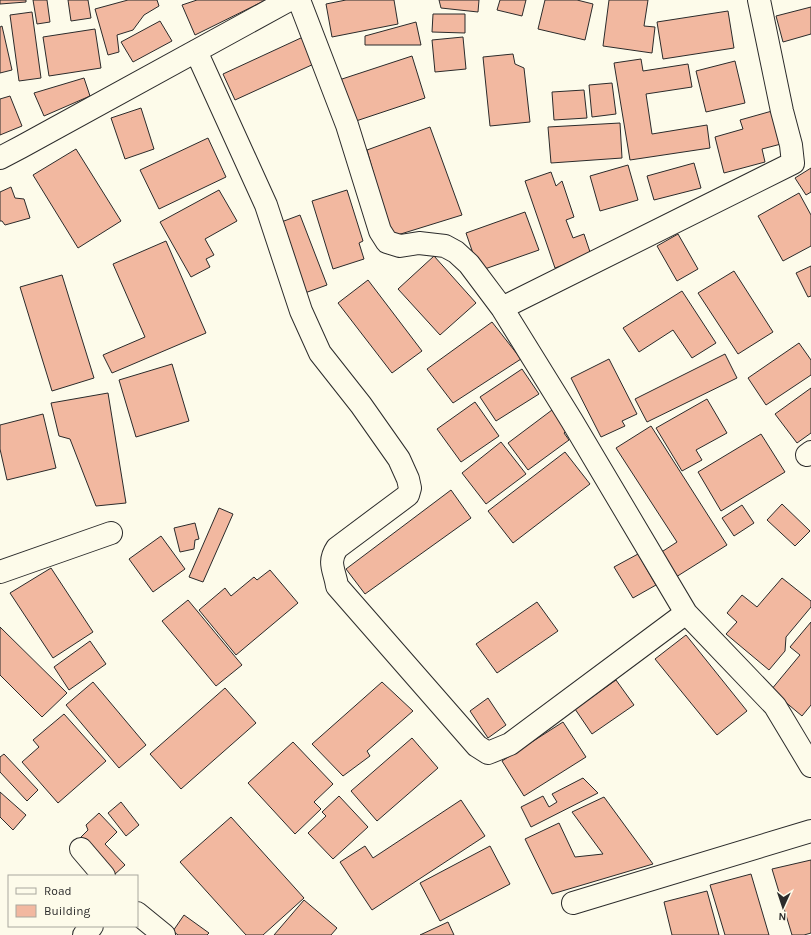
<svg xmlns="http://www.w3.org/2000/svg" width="811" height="935" viewBox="0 0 811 935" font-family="Karla,sans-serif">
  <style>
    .building { fill: #f2b8a0; stroke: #2b2b2b }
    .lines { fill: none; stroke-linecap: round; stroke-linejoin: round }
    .street-casing { stroke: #2b2b2b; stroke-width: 24 }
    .street { stroke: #fdfbea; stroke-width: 22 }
  </style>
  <rect width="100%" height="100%" fill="#fdfbea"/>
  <path class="building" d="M0 0H26V2L0 4Z
    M33 0H47L50 22 37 24Z
    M68 0H88L91 18 71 21Z
    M128 0H157L159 6 144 15 133 30 117 35 119 52 108 55 95 9Z
    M197 0H266L195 35 182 5Z
    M346 0H394L398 24 332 37 326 4Z
    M439 0H479L478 12 441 8Z
    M500 0H526L522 16 497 10Z
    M545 0H577L593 4 585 40 538 29Z
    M609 0H648L644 26 655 27 652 53 603 46Z
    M811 7V34L783 42 776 16Z
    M728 11 734 48 663 59 657 22Z
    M32 12 41 78 19 81 10 15Z
    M433 14H465V33L432 32Z
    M160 21 172 41 133 62 121 42Z
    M416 22 421 45H365V36Z
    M2 26 12 70 0 73V27Z
    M95 29 101 68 49 76 43 37Z
    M303 37 316 63 235 100 223 74Z
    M463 37 466 69 435 72 432 40Z
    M513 54 515 64 524 68 530 122 490 126 483 57Z
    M412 56 425 98 353 122 339 80Z
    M641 59 643 71 688 64 692 87 646 94 652 134 707 125 710 148 630 160 614 63Z
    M735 61 745 103 706 112 696 71Z
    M84 78 90 96 44 116 34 93Z
    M612 83 616 114 592 117 589 85Z
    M584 90 587 118 554 120 552 92Z
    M10 96 22 126 0 135V99Z
    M141 108 154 149 125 159 111 118Z
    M772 111 781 144 762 149 765 162 724 173 715 137 743 129 740 120Z
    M620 123 622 158 551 163 548 127Z
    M430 127 462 215 391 237 367 150Z
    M208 138 226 177 159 209 140 170Z
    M76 149 121 221 78 248 33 175Z
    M694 163 701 188 654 200 647 176Z
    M628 165 638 200 600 211 590 176Z
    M811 168V192L806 195 795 178Z
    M551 172 556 186 562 181 574 217 566 220 573 238 584 234 591 255 555 268 525 181Z
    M11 187 15 198 24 199 30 218 5 225 2 221H0V192Z
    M219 190 237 221 205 239 214 255 206 259 210 267 191 277 160 222Z
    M347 190 363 241 359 243 364 259 333 269 312 201Z
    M799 193 811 215V246L783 261 758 216Z
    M525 212 539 250 479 271 466 233Z
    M300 215 327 285 302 294 276 224Z
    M678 234 698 269 677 281 657 246Z
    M166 241 206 333 112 373 103 355 145 337 113 264Z
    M434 256 476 303 440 335 398 289Z
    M811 266V296L808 297 796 273Z
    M734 271 773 332 738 354 698 293Z
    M62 275 94 378 52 391 20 287Z
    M368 280 422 351 392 373 338 303Z
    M682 291 716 343 692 358 673 330 639 352 623 328Z
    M492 322 521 359 453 403 427 369Z
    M799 343 811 360V375L766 405 748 378Z
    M725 354 737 378 647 422 635 399Z
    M609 359 637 414 622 421 625 426 601 437 571 378Z
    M172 364 189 421 136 437 119 380Z
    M522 369 539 394 496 421 480 397Z
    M811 388V433L797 443 775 414Z
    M108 393 126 503 96 506 70 439 59 436 51 403Z
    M707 399 727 433 696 450 702 460 682 471 656 428Z
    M475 402 499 436 461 462 437 429Z
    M552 410 567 430 564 433 569 440 528 470 508 443Z
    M43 414 56 468 7 480 0 449V425Z
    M651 426 727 545 676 577 660 553 677 542 616 448Z
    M761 434 785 472 721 511 698 472Z
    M501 442 526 474 486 504 462 473Z
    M565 452 590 484 513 543 488 511Z
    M451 490 471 518 365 594 346 569Z
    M782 504 810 531 795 546 767 520Z
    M742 505 754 523 734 536 722 518Z
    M219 508 233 514 203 582 189 577Z
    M195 523 199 539 195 540 194 549 180 552 174 528Z
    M161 536 185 569 153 592 129 559Z
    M638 554 656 585 633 598 614 567Z
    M51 568 93 632 53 658 10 593Z
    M270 570 298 603 236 655 199 610 225 588 231 596 254 577 257 580Z
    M782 578 811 601V607L786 637 785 651 769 670 726 634 737 622 727 613 742 595 757 607Z
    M188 600 242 665 216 686 162 621Z
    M537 602 558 631 497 673 476 644Z
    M811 622V705L802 716 771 690 800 655 790 647Z
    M0 627 67 693 42 717 0 675Z
    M686 635 747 711 717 735 655 659Z
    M90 641 106 664 69 690 54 667Z
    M616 680 634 705 592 734 575 709Z
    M93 682 146 745 119 768 66 705Z
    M382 682 413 711 367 751 370 756 343 776 312 744Z
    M225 688 256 723 181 789 150 754Z
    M488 698 506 725 488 738 470 711Z
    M64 714 106 761 58 803 22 762 39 747 33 740Z
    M563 722 586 757 524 796 502 761Z
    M412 738 438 768 377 821 351 791Z
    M293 742 333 784 314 802 321 809 295 834 248 783Z
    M4 754 38 790 27 801 0 772V757Z
    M583 778 598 793 531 827 521 807 543 796 549 807 557 802 552 794Z
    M0 792 26 815 13 830 0 817Z
    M339 796 368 827 333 859 308 833 326 816 322 812Z
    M604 797 653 864 552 894 525 839 559 823 575 857 603 854 572 812Z
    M461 800 485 836 372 910 340 862 365 846 373 858Z
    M121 802 139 825 126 836 108 813Z
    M99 813 117 832 105 844 125 865 114 875 79 839 88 830 86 825Z
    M231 817 304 898 263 935H246L180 862Z
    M490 846 510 884 440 921 420 883Z
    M811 860V933L804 935H792L772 869Z
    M751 874 769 935H725L710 885Z
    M707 891 719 935H672L664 902Z
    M304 900 337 928 331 935H274Z
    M184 915 209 933 207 935H178L173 931Z
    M448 922 454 935H420Z"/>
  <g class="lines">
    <defs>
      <path id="street" d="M299 0 347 125 380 231 387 242 400 246 419 243 445 246 456 252 469 264 502 308 572 421 686 613 775 706 811 766
        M196 51 266 205 301 311 320 353 361 405 399 459 408 479 410 488 408 495 337 548C327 563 335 571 337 586L477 746 488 753 510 744 686 613
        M0 158 21 147 289 0
        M502 308 793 163 791 145 782 111 759 0
        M807 455 811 452
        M0 572 111 533
        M81 849 104 876
        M573 903 811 831
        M137 913 164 935
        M84 935 92 926"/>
    </defs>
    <use href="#street" class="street-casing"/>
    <use href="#street" class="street"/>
  </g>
  <rect x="8" y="875" width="130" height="52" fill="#fdfbea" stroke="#a9a89e"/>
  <rect x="16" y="888" width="20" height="6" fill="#fdfbea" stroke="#a9a89e"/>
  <text x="44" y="895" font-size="12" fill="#2b2b2b">Road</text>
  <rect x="16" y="905" width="20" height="12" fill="#f2b8a0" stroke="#a9a89e"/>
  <text x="44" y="915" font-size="12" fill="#2b2b2b">Building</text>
  <g transform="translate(783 907) rotate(183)" stroke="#fdfbea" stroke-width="3" paint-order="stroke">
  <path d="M0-3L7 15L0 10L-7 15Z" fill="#2b2b2b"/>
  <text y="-6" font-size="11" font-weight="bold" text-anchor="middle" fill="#2b2b2b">N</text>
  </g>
</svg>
